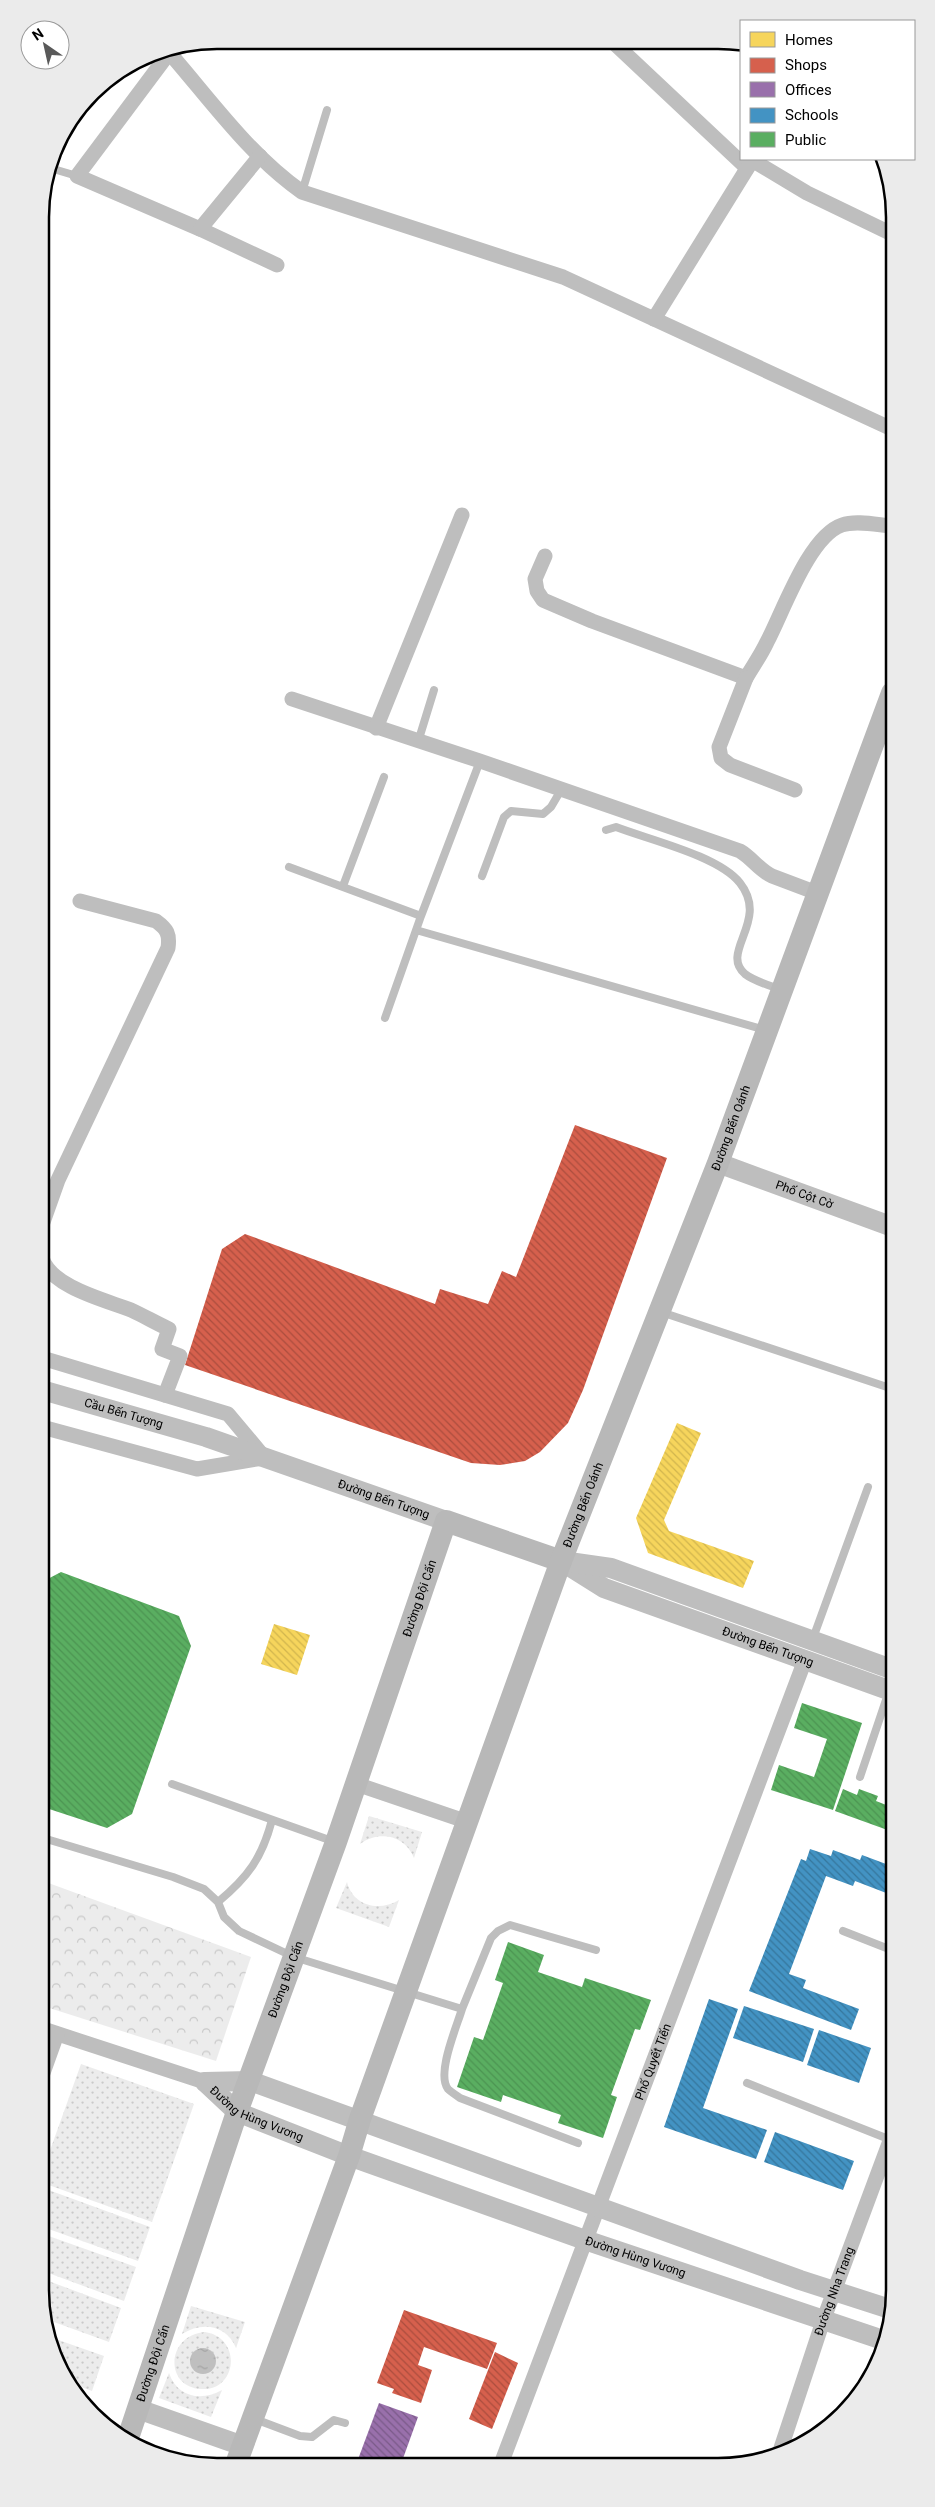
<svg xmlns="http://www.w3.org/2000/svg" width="935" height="2507" viewBox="0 0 935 2507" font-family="Roboto,sans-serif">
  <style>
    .grass { fill: url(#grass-dots) }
    .park { fill: url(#park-crowns) }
    .water { fill: url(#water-ripples) }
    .homes { fill: url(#homes-back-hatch) }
    .shops { fill: url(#shops-back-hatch) }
    .offices { fill: url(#offices-back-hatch) }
    .schools { fill: url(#schools-back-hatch) }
    .public { fill: url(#public-back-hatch) }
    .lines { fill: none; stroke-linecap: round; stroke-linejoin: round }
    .service { stroke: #bebebe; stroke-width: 8 }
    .minor { stroke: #bebebe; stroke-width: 15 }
    .tertiary { stroke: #bebebe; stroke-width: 20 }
    .secondary { stroke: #b8b8b8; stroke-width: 22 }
    .labels { text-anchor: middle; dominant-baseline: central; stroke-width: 5; stroke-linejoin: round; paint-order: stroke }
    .street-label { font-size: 12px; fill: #000; stroke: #fff }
    .rim { fill: none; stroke: #000; stroke-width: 2.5 }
  </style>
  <defs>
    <pattern id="grass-dots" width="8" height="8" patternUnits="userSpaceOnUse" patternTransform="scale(1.25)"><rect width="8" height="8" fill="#ececec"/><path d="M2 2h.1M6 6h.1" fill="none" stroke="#c9c9c9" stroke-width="1.8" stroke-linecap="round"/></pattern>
    <pattern id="park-crowns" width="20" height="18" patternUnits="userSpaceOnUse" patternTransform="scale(1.25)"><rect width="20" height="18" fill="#ececec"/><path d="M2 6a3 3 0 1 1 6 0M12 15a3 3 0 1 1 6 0" fill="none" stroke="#c9c9c9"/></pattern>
    <pattern id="water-ripples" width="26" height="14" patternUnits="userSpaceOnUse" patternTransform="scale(1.25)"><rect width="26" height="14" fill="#bfbfbf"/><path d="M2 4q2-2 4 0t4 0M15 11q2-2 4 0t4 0" fill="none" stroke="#a2a2a2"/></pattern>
    <pattern id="homes-back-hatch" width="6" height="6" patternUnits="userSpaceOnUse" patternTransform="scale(1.25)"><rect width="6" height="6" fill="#f6d55c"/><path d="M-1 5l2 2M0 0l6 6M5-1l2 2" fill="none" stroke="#d1b54e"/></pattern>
    <pattern id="shops-back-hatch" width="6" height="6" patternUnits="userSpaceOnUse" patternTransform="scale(1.25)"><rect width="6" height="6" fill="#d6604d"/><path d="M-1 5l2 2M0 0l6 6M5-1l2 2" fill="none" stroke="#ab4d3e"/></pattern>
    <pattern id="offices-back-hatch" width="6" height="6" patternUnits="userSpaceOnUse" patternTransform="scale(1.25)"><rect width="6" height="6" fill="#9970ab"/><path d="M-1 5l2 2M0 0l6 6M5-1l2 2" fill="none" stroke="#7a5a89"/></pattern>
    <pattern id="schools-back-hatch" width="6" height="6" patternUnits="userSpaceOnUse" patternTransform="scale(1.25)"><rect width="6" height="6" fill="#4393c3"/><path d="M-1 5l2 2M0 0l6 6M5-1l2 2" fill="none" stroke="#36769c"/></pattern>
    <pattern id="public-back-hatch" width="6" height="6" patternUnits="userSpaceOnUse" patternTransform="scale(1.25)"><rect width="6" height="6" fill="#5aae61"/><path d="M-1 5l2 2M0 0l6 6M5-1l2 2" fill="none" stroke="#4c9452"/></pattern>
  </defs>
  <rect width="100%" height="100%" fill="#fff"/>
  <path class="grass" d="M369 1816 422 1832 414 1858C405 1835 379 1830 360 1844Z
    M347 1882C353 1906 379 1912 399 1900L389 1927 336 1908Z
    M81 2064 194 2104 152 2222 43 2183V2170Z
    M43 2188 150 2227 138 2261 43 2227Z
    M43 2234 136 2267 124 2301 43 2271Z
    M43 2279 121 2308 109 2342 43 2318Z
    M191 2306 245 2322 236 2348C227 2325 202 2321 182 2334Z
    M205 2332C243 2338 237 2392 201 2389 164 2387 166 2335 205 2332Z
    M47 2336 104 2356 92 2391 65 2381Z
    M169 2373C177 2397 201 2402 222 2390L211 2417 159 2398Z
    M73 2391 90 2397 86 2408Z"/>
  <path class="park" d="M43 1881 251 1957 216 2061 43 2006Z"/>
  <path class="water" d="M190 2361a13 13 0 1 1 26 0a13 13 0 1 1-26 0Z"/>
  <path class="homes" d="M677 1423 701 1433 664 1520 669 1531 754 1561 743 1588 648 1553 636 1518Z
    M274 1624 310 1635 297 1675 261 1664Z"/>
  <path class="shops" d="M575 1125 667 1158 583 1390 568 1423 540 1452 525 1461 500 1465 471 1463 185 1365 222 1249 245 1234 435 1304 440 1289 488 1304 502 1271 516 1277Z
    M404 2310 497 2343 487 2369 424 2347 418 2365 432 2370 421 2403 392 2393 394 2389 377 2383Z
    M495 2352 518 2363 492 2429 469 2419Z"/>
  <path class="offices" d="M379 2403 418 2417 401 2464 357 2462Z"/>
  <path class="schools" d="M810 1849 831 1856 833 1850 860 1860 862 1855 894 1867V1896L855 1881 853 1886 826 1876 789 1974 806 1980 803 1988 859 2009 851 2030 749 1991 801 1859 806 1861Z
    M709 1999 738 2009 703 2108 767 2130 756 2159 664 2127Z
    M744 2006 814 2029 803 2062 733 2038Z
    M819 2030 871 2048 859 2083 807 2065Z
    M775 2132 854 2161 843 2190 764 2162Z"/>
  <path class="public" d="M61 1572 179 1616 191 1646 132 1814 107 1828 43 1807 42 1582Z
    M802 1703 862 1723 833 1810 771 1790 779 1765 814 1777 827 1739 794 1728Z
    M843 1789 857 1795 859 1789 878 1796 876 1801 894 1808 893 1832 835 1811Z
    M508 1942 544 1955 538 1972 582 1987 585 1978 651 2000 640 2030 635 2029 611 2095 617 2097 603 2138 558 2123 561 2115 503 2095 501 2102 457 2087 474 2037 483 2040 503 1983 495 1980Z"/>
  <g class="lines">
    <path class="service" d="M50 168 77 176
      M302 192 327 110
      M418 742 434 690
      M606 830 616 827C650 840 719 856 740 883 770 921 719 952 745 974 754 981 768 985 779 989
      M289 867 421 916 480 761
      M482 876 504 817 511 811 543 814 551 807 561 790
      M343 886 384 777
      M416 930 765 1030
      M385 1018 421 916
      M661 1312 893 1389
      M812 1641 868 1487
      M860 1777 889 1691
      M172 1784 335 1842
      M43 1838 173 1877 204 1889 218 1902 224 1917 239 1931 294 1957 462 2009 491 1938 498 1931 510 1925 596 1950
      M218 1902C248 1877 262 1858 272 1820
      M843 1931 894 1951
      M462 2009C457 2026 436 2074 448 2089 451 2092 456 2095 460 2098L578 2143
      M747 2083 891 2140
      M255 2419 300 2436 312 2437 334 2420 345 2423"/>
    <g class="minor">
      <path d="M614 43 747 168"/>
      <path d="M172 49 77 176 200 229"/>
      <path d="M167 50C209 98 249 155 302 192L563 277 892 429"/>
      <path d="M260 156 200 229 277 265"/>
      <path d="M752 160 807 193 892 234"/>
      <path d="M654 319 753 159"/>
      <path d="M545 556 535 579 537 591 543 600 592 621 746 678C753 666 761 655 767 642 783 612 809 536 842 525 856 520 878 525 892 526"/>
      <path d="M746 678 719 747 721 758 730 765 795 790"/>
      <path d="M292 699 480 761 740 851C752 858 759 870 772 876L817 893"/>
      <path d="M376 728 462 515"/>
      <path d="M42 1225 58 1180 168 948C170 934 167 929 156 921L80 901"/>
      <path d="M42 1258C51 1287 105 1300 131 1310 144 1316 156 1323 169 1329L162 1349 180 1356 165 1395"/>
      <path d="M42 1358 228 1414 264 1457"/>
      <path d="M42 1427 197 1469 263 1458"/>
      <path d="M356 1784 468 1822"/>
      <path d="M43 2029 205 2082"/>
      <path d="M43 2073 57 2034"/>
      <path id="s1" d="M779 2454 823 2321 894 2130"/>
      <path id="s2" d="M501 2464 805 1660"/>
    </g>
    <g class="tertiary">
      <path id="s3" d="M718 1163 893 1227"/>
      <path id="s4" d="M42 1390 206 1437 446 1521"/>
      <path id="s5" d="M561 1561 604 1588 894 1692"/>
      <path d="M569 1562 611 1568 894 1670"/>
      <path id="s6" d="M205 2082 237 2112 349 2156 585 2240 886 2341"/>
      <path d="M205 2082 250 2081 800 2280 893 2310"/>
      <path d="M138 2409 243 2446"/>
    </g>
    <g class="secondary">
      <path id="s7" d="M127 2441 237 2112 336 1842 446 1521 561 1561"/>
      <path id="s8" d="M236 2464 349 2156 360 2119 561 1561 718 1163 892 693"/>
    </g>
  </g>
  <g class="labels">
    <g class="street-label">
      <text stroke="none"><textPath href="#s8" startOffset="1425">Đường Bến Oánh</textPath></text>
      <text stroke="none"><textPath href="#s3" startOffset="92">Phố Cột Cờ</textPath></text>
      <text stroke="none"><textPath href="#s4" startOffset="85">Cầu Bến Tượng</textPath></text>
      <text stroke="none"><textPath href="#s4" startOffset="359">Đường Bến Tượng</textPath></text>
      <text stroke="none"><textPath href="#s8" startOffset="1020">Đường Bến Oánh</textPath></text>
      <text stroke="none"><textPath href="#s7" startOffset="892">Đường Đội Cấn</textPath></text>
      <text stroke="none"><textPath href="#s5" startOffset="225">Đường Bến Tượng</textPath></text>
      <text stroke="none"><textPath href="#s7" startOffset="488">Đường Đội Cấn</textPath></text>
      <text stroke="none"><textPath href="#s2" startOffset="430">Phố Quyết Tiến</textPath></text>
      <text stroke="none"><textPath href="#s6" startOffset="62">Đường Hùng Vương</textPath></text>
      <text stroke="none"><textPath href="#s6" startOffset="468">Đường Hùng Vương</textPath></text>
      <text stroke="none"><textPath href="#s1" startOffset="172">Đường Nha Trang</textPath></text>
      <text stroke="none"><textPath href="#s7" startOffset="82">Đường Đội Cấn</textPath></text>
    </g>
  </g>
  <path d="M0 0H935V2507H0ZM217 49H718A168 168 0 0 1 886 217V2290A168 168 0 0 1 718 2458H217A168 168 0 0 1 49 2290V217A168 168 0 0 1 217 49Z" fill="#ebebeb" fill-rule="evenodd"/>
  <path class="rim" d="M217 49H718A168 168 0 0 1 886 217V2290A168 168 0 0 1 718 2458H217A168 168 0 0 1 49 2290V217A168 168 0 0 1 217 49Z"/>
  <rect x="740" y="20" width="175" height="140" fill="#ffffff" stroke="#999999"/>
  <rect x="750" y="32" width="25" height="15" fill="#f6d55c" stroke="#999999"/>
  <text x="785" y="45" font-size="15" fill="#000000">Homes</text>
  <rect x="750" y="58" width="25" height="15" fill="#d6604d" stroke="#999999"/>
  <text x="785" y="70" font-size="15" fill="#000000">Shops</text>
  <rect x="750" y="82" width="25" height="15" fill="#9970ab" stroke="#999999"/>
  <text x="785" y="95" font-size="15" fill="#000000">Offices</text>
  <rect x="750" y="108" width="25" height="15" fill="#4393c3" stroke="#999999"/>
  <text x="785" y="120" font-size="15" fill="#000000">Schools</text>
  <rect x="750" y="132" width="25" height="15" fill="#5aae61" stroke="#999999"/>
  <text x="785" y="145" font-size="15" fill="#000000">Public</text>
  <g transform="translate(45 45) rotate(326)"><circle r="24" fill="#ffffff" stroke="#999999"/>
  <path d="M0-4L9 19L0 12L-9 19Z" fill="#595959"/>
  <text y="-8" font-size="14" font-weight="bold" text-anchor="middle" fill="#000000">N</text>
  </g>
</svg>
